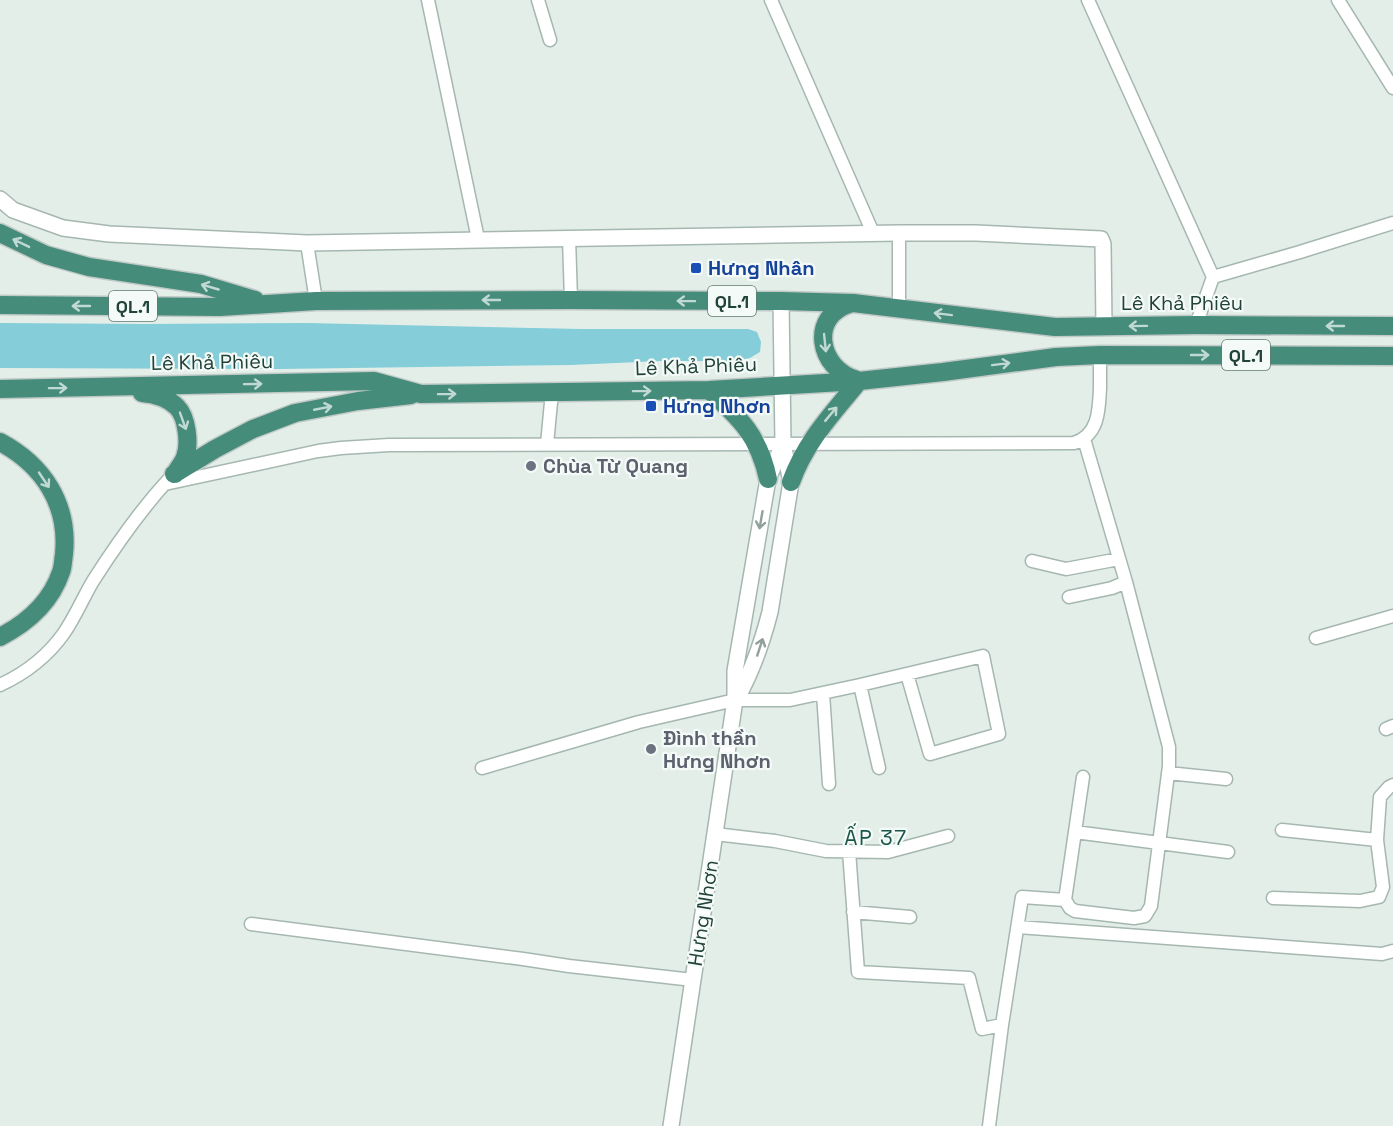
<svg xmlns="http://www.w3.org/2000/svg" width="1393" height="1126" viewBox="0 0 1393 1126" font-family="'Space Grotesk',sans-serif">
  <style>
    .water { fill: #85cdd8 }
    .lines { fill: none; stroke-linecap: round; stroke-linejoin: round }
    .minor-casing { stroke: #a5b7b0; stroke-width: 15 }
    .tertiary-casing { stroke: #a5b7b0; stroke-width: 18 }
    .trunk-casing { stroke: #c1cac7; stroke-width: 21 }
    .minor { stroke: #fff; stroke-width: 12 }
    .tertiary { stroke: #fff; stroke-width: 15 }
    .trunk { stroke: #468c7b; stroke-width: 18 }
    .oneway { stroke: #c0d9d2 }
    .oneway2 { stroke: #90a09c }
    .transit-dot { fill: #1a4fb4; stroke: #f4faf7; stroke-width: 2 }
    .worship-dot { fill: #6b7280; stroke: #f4faf7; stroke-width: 2 }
    .labels { text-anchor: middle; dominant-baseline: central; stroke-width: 4.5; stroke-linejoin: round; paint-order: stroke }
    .shield { fill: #f4faf7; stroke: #607971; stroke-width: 1.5 }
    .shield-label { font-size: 18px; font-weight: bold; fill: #204238 }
    .transit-label { font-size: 20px; font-weight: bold; fill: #164399; stroke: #f4faf7; text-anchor: start }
    .street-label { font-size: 20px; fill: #204238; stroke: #f4faf7 }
    .worship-label { font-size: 20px; font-weight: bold; fill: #5b616d; stroke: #f4faf7; text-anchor: start }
    .neighbourhood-label { font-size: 21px; letter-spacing: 1.5px; fill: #1a5647; stroke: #f4faf7 }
  </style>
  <rect width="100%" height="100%" fill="#e3eee9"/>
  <path class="water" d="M0 323 146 324 307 323 582 329H748L757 332 761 342 760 352 750 358 736 361H661L571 365 280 369 0 368Z"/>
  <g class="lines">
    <defs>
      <path id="minor" d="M428 0 478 239
        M538 0 550 40
        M771 0 873 233
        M1088 0 1213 277
        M1338 0 1393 88
        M899 233V309
        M569 238 571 300
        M307 243 316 301
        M1196 325 1213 277 1300 252 1393 223
        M547 444 552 392
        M165 484 318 451 341 448 389 445 1074 443C1099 435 1099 410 1100 388 1100 377 1100 366 1100 355
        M1032 561 1066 569 1119 559
        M1069 597 1112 588 1126 582
        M1316 638 1393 616
        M0 685C26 673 47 657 64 633 75 617 83 598 93 581 116 545 141 509 170 478
        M860 685 983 656 999 734 930 754 907 674
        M823 693 829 784
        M1386 729 1393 726
        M482 768 639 722 735 700H790L860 685 879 768
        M1168 773 1226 779
        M1083 777 1065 900 1070 908 1075 911 1134 918 1145 916 1151 906 1169 766V747L1126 582 1084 439
        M1282 830 1377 840
        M1075 832 1228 852
        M715 834 775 841 826 851 888 852 948 836
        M849 851 858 972 969 978 982 1029 1002 1025
        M1273 898 1360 901 1379 897 1383 887 1377 840 1380 797 1389 787 1393 785
        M853 912 910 917
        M251 924 523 959 569 966 693 980
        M1018 927 1382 954 1393 951
        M989 1126 1002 1025 1022 897 1065 900"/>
      <path id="tertiary" d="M0 199 13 210 63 228 109 234 307 243 899 233H976L1101 239 1103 244 1104 326
        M736 700C752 672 762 643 770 612L791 482 783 444 781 301
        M671 1126 735 700V671L768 479 783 444"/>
      <path id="trunk" d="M0 233 46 255 89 267 201 284 255 300
        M852 303C808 315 818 369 857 380
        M0 305 220 307 316 301 571 300 781 301 853 303 1055 327 1196 325 1393 326
        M0 389 374 381 421 394 709 390 859 381 943 372 1056 357 1100 355 1393 356
        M709 390C740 418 759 436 768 479
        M142 393C154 394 168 398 177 407 187 417 190 444 185 457 183 463 178 468 175 474
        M0 442C43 465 69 504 64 554 63 560 63 567 61 572 51 602 27 623 0 637
        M174 474 215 449 253 429 295 413 358 401 411 395
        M791 482C805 442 833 413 859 381"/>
    </defs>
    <use href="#minor" class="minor-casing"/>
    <use href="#tertiary" class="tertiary-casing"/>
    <use href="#trunk" class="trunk-casing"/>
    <use href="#minor" class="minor"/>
    <use href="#tertiary" class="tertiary"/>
    <use href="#trunk" class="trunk"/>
  </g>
  <defs><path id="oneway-shaft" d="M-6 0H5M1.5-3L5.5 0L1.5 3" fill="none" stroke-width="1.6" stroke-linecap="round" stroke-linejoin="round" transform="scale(1.5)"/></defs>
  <g class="oneway">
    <use href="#oneway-shaft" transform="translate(21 243) rotate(-154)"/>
    <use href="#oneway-shaft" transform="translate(210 287) rotate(-164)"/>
    <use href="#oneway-shaft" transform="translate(491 300) rotate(180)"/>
    <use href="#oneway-shaft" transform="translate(686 301) rotate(-179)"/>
    <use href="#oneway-shaft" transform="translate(81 306) rotate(-180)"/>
    <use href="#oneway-shaft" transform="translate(943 314) rotate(-173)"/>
    <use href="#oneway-shaft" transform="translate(1138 326) rotate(179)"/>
    <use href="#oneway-shaft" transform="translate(1335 326) rotate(-180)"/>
    <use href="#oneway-shaft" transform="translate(825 343) rotate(84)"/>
    <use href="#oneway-shaft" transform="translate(1200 355)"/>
    <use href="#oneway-shaft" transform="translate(1001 364) rotate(-7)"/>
    <use href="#oneway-shaft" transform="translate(253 384) rotate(-1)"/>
    <use href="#oneway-shaft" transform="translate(58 388) rotate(-1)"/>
    <use href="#oneway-shaft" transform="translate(642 391) rotate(-1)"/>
    <use href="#oneway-shaft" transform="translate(447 394) rotate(-1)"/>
    <use href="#oneway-shaft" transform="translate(323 408) rotate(-11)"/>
    <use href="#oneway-shaft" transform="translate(831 414) rotate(-50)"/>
    <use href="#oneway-shaft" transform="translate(183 421) rotate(70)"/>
    <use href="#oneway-shaft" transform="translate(44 480) rotate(56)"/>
  </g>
  <g class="oneway2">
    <use href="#oneway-shaft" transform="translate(761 520) rotate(100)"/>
    <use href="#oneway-shaft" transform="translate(760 647) rotate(-72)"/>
  </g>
  <g class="transit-dot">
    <rect x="690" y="262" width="12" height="12" rx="3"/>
    <rect x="645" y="400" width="12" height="12" rx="3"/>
  </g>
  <g class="worship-dot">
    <circle cx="531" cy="466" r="6"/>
    <circle cx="651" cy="749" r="6"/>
  </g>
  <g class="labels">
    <g class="shield">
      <rect x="708" y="286" width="48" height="30" rx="4.5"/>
      <rect x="109" y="291" width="48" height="30" rx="4.5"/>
      <rect x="1222" y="340" width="48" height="30" rx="4.5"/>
    </g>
    <g class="shield-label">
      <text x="732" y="301">QL.1</text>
      <text x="133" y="306">QL.1</text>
      <text x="1246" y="355">QL.1</text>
    </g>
    <g class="transit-label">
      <text x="708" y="268">Hưng Nhân</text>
      <text x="663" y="406">Hưng Nhơn</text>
    </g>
    <g class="street-label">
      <text x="1182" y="303">Lê Khả Phiêu</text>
      <text transform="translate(212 362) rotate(-1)">Lê Khả Phiêu</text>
      <text transform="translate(696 366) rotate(-2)">Lê Khả Phiêu</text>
      <text transform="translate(703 913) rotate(-81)">Hưng Nhơn</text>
    </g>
    <g class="worship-label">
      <text x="543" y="466">Chùa Từ Quang</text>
      <text x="663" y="738">Đình thần<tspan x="663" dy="23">Hưng Nhơn</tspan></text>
    </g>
    <g class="neighbourhood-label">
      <text x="876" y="837">ẤP 37</text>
    </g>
  </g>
</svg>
